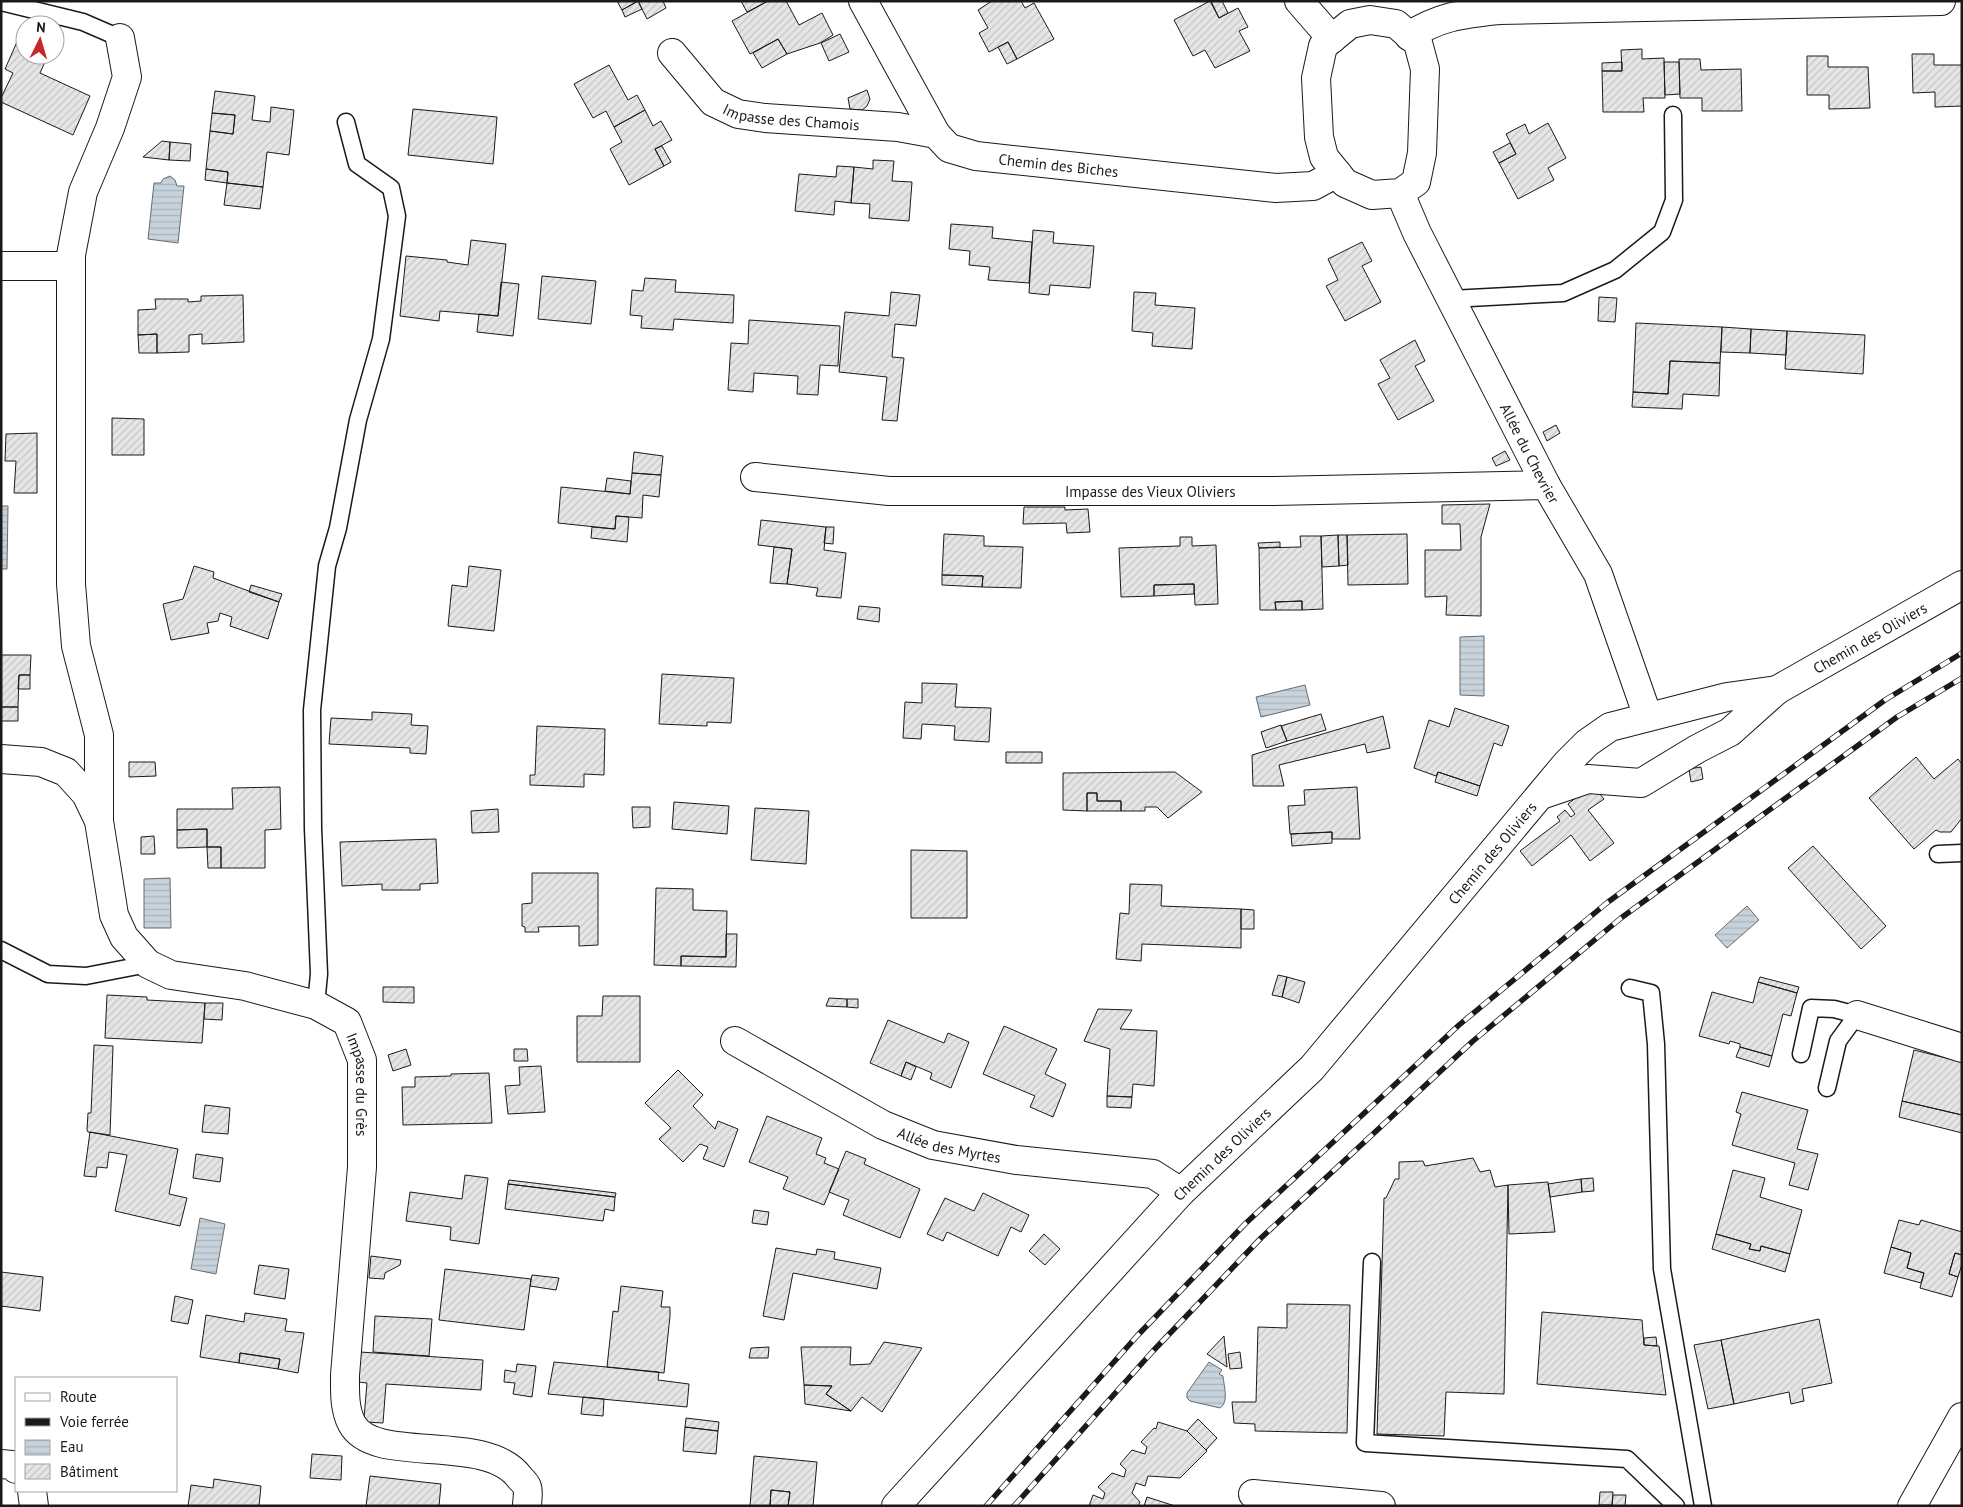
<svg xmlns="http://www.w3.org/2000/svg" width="1963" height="1507" viewBox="0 0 1963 1507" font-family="'PT Sans',sans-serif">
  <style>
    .water { fill: url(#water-rules); stroke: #6a6a6a }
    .building { fill: url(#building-hatch); stroke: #1a1a1a }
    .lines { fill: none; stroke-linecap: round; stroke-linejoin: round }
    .service-casing { stroke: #1a1a1a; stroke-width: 19 }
    .minor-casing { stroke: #1a1a1a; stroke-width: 30 }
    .secondary-casing { stroke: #1a1a1a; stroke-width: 30 }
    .service { stroke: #fff; stroke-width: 16 }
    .minor { stroke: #fff; stroke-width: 28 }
    .secondary { stroke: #fff; stroke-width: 28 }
    .rail-casing { stroke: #1a1a1a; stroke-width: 5.5 }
    .rail { stroke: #fff; stroke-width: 4; stroke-dasharray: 11; stroke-linecap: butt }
    .labels { text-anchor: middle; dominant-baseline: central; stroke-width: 4; stroke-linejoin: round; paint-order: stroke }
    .street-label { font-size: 15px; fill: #1a1a1a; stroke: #fff }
  </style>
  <defs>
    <pattern id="water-rules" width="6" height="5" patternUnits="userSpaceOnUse" patternTransform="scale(1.25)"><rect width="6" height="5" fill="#c6d2dc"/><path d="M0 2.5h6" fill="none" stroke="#aab4bc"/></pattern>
    <pattern id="building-hatch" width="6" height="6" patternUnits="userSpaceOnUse" patternTransform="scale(1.25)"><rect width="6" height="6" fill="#e6e6e6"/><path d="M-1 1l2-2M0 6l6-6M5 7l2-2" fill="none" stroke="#c5c5c5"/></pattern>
  </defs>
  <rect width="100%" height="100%" fill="#fff"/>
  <path class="water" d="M170 176 175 180 177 186H184L178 243 148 239 154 183H161L163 179Z
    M1 506H8L7 569H1Z
    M1484 636V696L1460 695V637Z
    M1305 685 1310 705 1261 717 1256 697Z
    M170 878 171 928H144V879Z
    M1747 906 1759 920 1727 948 1715 935Z
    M200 1218 225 1224 216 1274 191 1269Z
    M1209 1362 1222 1370 1219 1374 1223 1376C1224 1387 1229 1402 1220 1408L1190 1401 1187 1398V1393Z"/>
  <path class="building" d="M617 1H638L622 10Z
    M638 1 642 9 625 17 622 10Z
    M638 1H663L666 8 647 19Z
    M741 1H768L747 12Z
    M768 1H786L799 25 822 13 833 35 820 43 787 54 778 39 750 54 732 21Z
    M992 1H1021L1025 8 1034 3 1054 39 1017 59 1008 42 989 52 979 33 988 28 978 10Z
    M1210 1 1219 18 1238 8 1248 27 1239 31 1250 51 1215 68 1205 50 1193 56 1174 20Z
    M1211 1H1222L1228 13 1219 18Z
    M840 34 849 52 829 61 821 43Z
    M778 39 787 54 762 68 753 53Z
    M17 42 25 45V55H48L40 73 90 96 73 135 1 102V98L13 73 5 69Z
    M1008 42 1017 59 1007 64 998 47Z
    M1642 49V59L1664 58 1665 98H1643L1644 112H1603L1602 71H1622L1621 50Z
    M1912 54H1934V65H1962V106L1935 107V92L1913 93Z
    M1807 56H1828V67H1868L1870 108 1829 109V95H1807Z
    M1679 59H1700L1701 70 1741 69 1742 111H1702V98H1680Z
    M1622 62V71H1602V63Z
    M1664 62H1679L1680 94 1665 95Z
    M609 65 628 100 637 95 645 110 614 127 606 111 593 118 574 84Z
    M867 90 870 99 867 106 862 110 850 109 848 98Z
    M215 91 255 96 252 120 270 122 271 107 294 110 289 155 267 152 263 187 227 183 228 172 206 169 210 131 233 134 235 115 212 113Z
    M413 109 497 117 493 164 408 155Z
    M645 110 653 126 661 121 672 140 655 149 664 166 629 185 610 149 622 142 614 127Z
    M212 113 235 115 233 134 210 131Z
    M1548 123 1566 158 1548 168 1554 180 1518 199 1499 163 1516 154 1506 134 1525 124 1529 134Z
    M162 141 170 142 169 160 143 157Z
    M170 142 191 144 190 161 169 160Z
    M1510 143 1516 154 1499 163 1493 152Z
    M662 146 671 162 664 166 655 149Z
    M873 160 894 161 892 181 912 182 909 221 869 218 870 204 851 203 854 167 873 169Z
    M837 166 854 167 851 203 835 201 834 215 795 211 799 174 836 177Z
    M206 169 228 172 227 183 205 180Z
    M227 183 263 187 260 209 224 205Z
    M951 224 993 227 992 238 1032 242 1029 283 988 280 990 267 969 265 970 251 949 249Z
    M1033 230 1054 232 1053 243 1094 246 1090 288 1050 285 1049 295 1029 293Z
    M471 240 506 244 498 316 440 311 439 321 400 316 406 256 447 260V262L468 265Z
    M1362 242 1372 261 1362 266 1381 302 1345 321 1326 286 1338 280 1328 259Z
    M542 276 596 281 591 324 538 319Z
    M645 278 676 280 675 292 734 295 733 323 674 319 673 330 641 328 642 316 630 315 632 290 643 291Z
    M501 282 519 284 513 336 477 332 479 314 498 316Z
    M891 292 920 295 916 326 895 324 892 357 904 358 897 421 882 420 887 377 839 372 845 312 889 316Z
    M1134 292 1156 293 1155 305 1195 308 1192 349 1152 346 1153 333 1132 331Z
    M243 295 244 342 202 344V334L189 335V352L157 353V334L138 335V310L156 309 155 299H188V302L201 301V296Z
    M1599 297 1617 298 1615 322 1598 321Z
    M749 320 840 326 838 366 820 365 818 395 797 394 798 376 754 373 753 392 728 390 731 343 748 344Z
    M1636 323 1722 327 1720 363 1670 361 1668 394 1633 392Z
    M1722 327 1751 329 1750 353 1721 352Z
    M1751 329 1787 331 1786 355 1750 353Z
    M1787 331 1865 335 1863 374 1785 369Z
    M157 334V353H139L138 335Z
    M1415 340 1425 361 1415 366 1434 401 1398 420 1378 384 1390 378 1380 360Z
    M1670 361 1720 363 1719 396 1683 394 1682 409 1632 407 1633 392 1668 394Z
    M112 418 144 419V455H112Z
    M1556 425 1560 433 1547 441 1543 432Z
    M37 433V493H14L16 461H5L6 434Z
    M1505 451 1510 460 1496 466 1492 458Z
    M634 452 663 456 661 475 632 473Z
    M632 473 661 475 659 497 643 495 642 518 616 516 615 529 558 523 561 487 630 494Z
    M607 478 631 481 630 494 605 491Z
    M1490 504 1481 537V616L1446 615 1447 596 1425 597V550H1461L1460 524H1442V505Z
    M1024 507H1065V510L1088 509 1090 532 1067 533 1066 523 1023 524Z
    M616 516 629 517 627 542 591 538 592 527 615 529Z
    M761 520 826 527 824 550 846 553 841 598 816 596 818 588 787 584 792 549 758 545Z
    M826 527H834L833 544 824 543Z
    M944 534 984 536V546L1023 547 1021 588 982 587 983 576 942 575Z
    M1407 534 1408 584 1348 585 1347 535Z
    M1338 535 1339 566 1322 567 1321 536Z
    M1338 535H1347L1348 565 1339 566Z
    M1300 536H1321L1323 609 1302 610V601L1275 602 1276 610H1260L1259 548 1301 547Z
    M1180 537H1192V546L1216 545 1218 604 1195 605 1194 584 1154 585V596L1121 597 1119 548 1180 546Z
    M1280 542V547L1259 548 1258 543Z
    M774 547 792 549 787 584 770 583Z
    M194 566 214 572 213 578 279 602 268 639 230 626 232 617 220 613 218 621 207 623 209 633 171 640 163 604 183 599Z
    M469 566 501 570 494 631 448 626 452 585 467 587Z
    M942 575 983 576 982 587 942 585Z
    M1194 584V594L1154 596V585Z
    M251 585 282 594 279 602 249 592Z
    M1302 601V610H1276L1275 602Z
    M859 606 880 608 879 622 857 619Z
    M1 655H31L30 675H19L18 707H1Z
    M662 674 734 678 731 723 707 722V726L659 724Z
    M19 675H30V689H18Z
    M922 683 957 684 955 707 991 708 989 742 954 740 955 726 922 724 921 739 903 738 905 702 922 703Z
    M1 707H18V721H1Z
    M1455 708 1509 726 1502 746 1494 743 1480 786 1438 772 1436 776 1414 768 1429 720 1449 727Z
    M372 712 412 714 411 725 428 726 426 754 410 753V748L329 744 331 718 372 720Z
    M1321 714 1326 730 1287 741 1281 726Z
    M1383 716 1390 748 1367 753 1365 744 1279 765 1284 786H1253L1252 755Z
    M1281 725 1287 741 1266 748 1261 732Z
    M537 726 605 729 604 775 584 774V787L530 785V775H535Z
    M1006 752H1042V763H1006Z
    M1916 757 1934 779 1958 759 1962 764V818L1951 832H1940L1936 830 1914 849 1869 798Z
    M129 762H155L156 776 129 777Z
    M1701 767 1703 779 1691 782 1689 769Z
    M1175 772 1202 792 1168 818 1157 807H1145V811H1121V801H1097V793H1087V811L1063 810V773Z
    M1438 772 1480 786 1477 796 1435 782Z
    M1592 785 1604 799 1588 810 1614 843 1590 861 1571 835 1532 866 1520 851 1560 821 1557 817 1565 810 1571 817 1575 814 1568 804Z
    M280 787 281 829 265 830V868H221V847H207V829L177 830V809H233L232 788Z
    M1357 787 1360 839H1332V832L1290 834 1288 806 1305 805 1304 790Z
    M1087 793H1097V801H1121V811H1087Z
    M674 802 729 806 727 834 672 829Z
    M632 807H650V827L633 828Z
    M755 808 809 811 806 864 751 860Z
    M498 809 499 832 472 833 471 811Z
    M207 829V847L177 848V830Z
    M1332 832V843L1292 846 1291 834Z
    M154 836 155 854H141V837Z
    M436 839 438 883 420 884V890H382V884L342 886 340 842Z
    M1813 846 1886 926 1861 949 1788 868Z
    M207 847H221V868H208Z
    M911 850 967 851V918H911Z
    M532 873H598V945L579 946V926L538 927 539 932H525V927L522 926V904L532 903Z
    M1130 884 1162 885 1161 906 1241 909V948L1142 944 1141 961 1116 959 1120 913 1129 914Z
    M656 888 693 889V910L727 911 726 957 681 956V966L654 965Z
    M1241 909 1254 910V929H1241Z
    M726 934H737L736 967 681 966V956L726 957Z
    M1278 975 1287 977 1282 997 1272 995Z
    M1287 977 1305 982 1299 1003 1282 997Z
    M1760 977 1799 987 1797 993 1758 982Z
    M1758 982 1797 993 1791 1016 1783 1014 1772 1056 1740 1047V1044L1730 1041 1729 1044 1699 1036 1712 992 1753 1003Z
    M383 987H414V1003L383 1002Z
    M107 995 147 997V1000L205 1003 202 1043 105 1038Z
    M603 996H640V1062H577V1016H602Z
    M829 998 847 999V1007L826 1006Z
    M847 999H858V1008L847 1007Z
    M205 1003H223L222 1020 204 1019Z
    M1098 1009 1132 1010 1120 1029 1157 1031 1154 1086 1133 1084 1132 1097 1107 1096 1110 1049 1084 1041Z
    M888 1020 944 1043 948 1033 969 1042 951 1088 930 1079 932 1073 906 1062 901 1076 870 1063Z
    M1004 1026 1057 1049 1045 1074 1066 1084 1053 1117 1030 1107 1035 1096 983 1074Z
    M94 1045 113 1046 110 1135 88 1132 87 1130 88 1113H91Z
    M1740 1047 1772 1056 1769 1067 1736 1057Z
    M406 1049 411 1065 393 1071 388 1055Z
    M514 1049H527L528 1061H514Z
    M1914 1050 1962 1062V1115L1902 1101Z
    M906 1062 916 1067 911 1080 901 1076Z
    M541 1066 545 1112 508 1114 505 1086 520 1085 519 1067Z
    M678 1070 703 1095 693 1106 715 1129 718 1121 738 1129 724 1167 703 1159 708 1147 700 1144 683 1162 659 1139 671 1128 645 1103Z
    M489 1073 492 1123 403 1125 402 1087H415V1077L451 1076V1074Z
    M1742 1092 1808 1110 1797 1149 1818 1154 1808 1190 1789 1185 1795 1163 1732 1145 1741 1114 1736 1112Z
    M1107 1096 1132 1097 1131 1108 1107 1107Z
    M1902 1101 1962 1115V1133L1899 1117Z
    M205 1105 230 1108 228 1134 202 1132Z
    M767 1116 822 1138 816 1154 826 1158 824 1163 839 1169 824 1205 783 1189 788 1177 749 1162Z
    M90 1132 178 1149 169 1194 187 1198 180 1226 115 1211 127 1155 109 1152 107 1168 97 1167 96 1177 84 1176Z
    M846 1151 866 1159 864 1164 920 1189 900 1238 843 1215 849 1200 829 1192Z
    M196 1154 223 1158 220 1182 193 1178Z
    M1473 1158 1480 1172 1490 1170 1495 1187 1508 1185 1504 1394 1446 1392 1444 1436 1377 1434 1384 1198H1386L1395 1179H1399V1162L1423 1161 1425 1166Z
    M1733 1170 1765 1178 1760 1197 1802 1210 1790 1254 1761 1246 1760 1251 1749 1249 1751 1244 1716 1234Z
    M465 1175 488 1178 479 1244 450 1240 451 1227 406 1221 410 1192 462 1199Z
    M1593 1178 1594 1191 1582 1192 1581 1179Z
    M1581 1179 1582 1192 1550 1197 1548 1184Z
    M509 1180 616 1193 615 1197 508 1184Z
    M1548 1182 1555 1232 1509 1234 1508 1185Z
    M508 1184 615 1197 614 1211 605 1209 603 1221 505 1209Z
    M983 1193 1029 1215 1021 1232 1011 1227 998 1256 947 1232 943 1241 927 1234 945 1198 974 1211Z
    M754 1210 769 1212 767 1225 752 1223Z
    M1899 1220 1919 1225 1921 1220 1962 1232V1255L1955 1253 1949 1274 1958 1277 1952 1297 1920 1288 1924 1273 1907 1268 1911 1253 1891 1247Z
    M1044 1234 1060 1249 1045 1265 1029 1251Z
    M1716 1234 1751 1244 1749 1249 1760 1251 1761 1246 1790 1254 1785 1272 1712 1249Z
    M1891 1247 1911 1253 1907 1268 1924 1273 1921 1283 1884 1273Z
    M776 1248 816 1255 817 1249 835 1252 834 1259 881 1268 877 1289 793 1273 784 1320 763 1316Z
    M1955 1253 1962 1255V1264L1958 1277 1949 1274Z
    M371 1256 401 1260 400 1265 385 1273 384 1279 369 1278Z
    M259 1265 289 1269 285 1299 254 1294Z
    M445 1269 531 1279 524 1330 439 1320Z
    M1 1272 43 1277 40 1311 1 1306Z
    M532 1275 559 1278 556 1290 530 1286Z
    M621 1286 663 1291 661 1307H670V1316L664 1373 607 1367 613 1311 618 1312Z
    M175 1296 193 1300 188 1324 171 1321Z
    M1287 1304 1350 1305 1347 1433 1255 1431V1424L1234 1423 1232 1402H1256L1258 1327 1287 1328Z
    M1542 1312 1642 1320 1644 1345 1659 1346 1666 1395 1537 1384Z
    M245 1313 287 1319 285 1331 304 1333 298 1373 278 1369 280 1359 240 1353 239 1363 200 1357 206 1315 244 1322Z
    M375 1316 432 1319 429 1356 373 1352Z
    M1819 1319 1832 1383 1802 1389 1804 1401 1791 1404 1789 1392 1734 1404 1721 1340Z
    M1224 1336 1227 1367 1207 1354Z
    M1656 1337 1657 1346 1644 1345V1338Z
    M1721 1340 1734 1404 1708 1409 1694 1345Z
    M884 1342 922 1348 882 1412 862 1397 851 1411 826 1394 832 1386 804 1385 801 1347H851L850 1365 870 1364Z
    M769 1347 768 1358H749L751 1348Z
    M360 1352 483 1360 481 1390 386 1384 383 1423 366 1422 364 1418 367 1383 358 1382Z
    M1240 1352 1242 1368 1230 1369 1228 1354Z
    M240 1353 280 1359 278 1369 239 1363Z
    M554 1362 659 1372 658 1380 689 1384 687 1407 548 1394Z
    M517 1364 536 1366 532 1397 513 1394 515 1383 504 1382 505 1370 516 1372Z
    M804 1385 832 1386 826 1394 851 1411 805 1404Z
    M583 1397 604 1399 603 1416 581 1414Z
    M686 1418 719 1422 718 1431 685 1427Z
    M1198 1419 1217 1438 1206 1450 1187 1431Z
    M1158 1422 1187 1431 1207 1451 1180 1478 1148 1476 1145 1486 1136 1483 1132 1493 1140 1502 1138 1506H1089L1093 1495 1103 1499 1105 1493 1098 1487 1112 1473 1124 1477 1126 1470 1120 1464 1132 1450 1145 1454 1147 1447 1141 1442 1154 1428 1156 1429Z
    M685 1427 718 1431 716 1454 683 1451Z
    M312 1454 342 1456 341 1480 310 1478Z
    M754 1456 817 1462 813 1506H788L790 1492 771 1490 770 1506H750Z
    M370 1476 441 1484 439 1506H366Z
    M214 1479 261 1486 259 1506H188L191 1485 213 1488Z
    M771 1490 790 1492 788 1506H770Z
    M1600 1492H1613L1612 1505H1599Z
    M1613 1495H1626L1625 1506H1612Z
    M1147 1497 1175 1506H1144Z"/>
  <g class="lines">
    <defs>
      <path id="service" d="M1 2 83 22 120 38
        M1451 299 1563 293 1615 270 1662 232 1674 200 1673 115
        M1938 854 1962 853
        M1 950 48 974 86 976 148 964
        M1630 988 1651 993 1656 1044 1662 1269 1703 1506
        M316 1005 319 974 313 828 312 710 327 566 338 528 358 420 381 339 397 216 391 188 357 164 346 122
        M1801 1054 1811 1008 1834 1009 1857 1015 1838 1041 1827 1088
        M1372 1262 1365 1443 1627 1459 1676 1506"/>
      <g id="minor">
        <path id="s1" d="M863 1 936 134 949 148 976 156 1276 188 1313 186 1337 173"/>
        <path d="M1299 1 1332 39"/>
        <path d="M1370 20 1396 24 1418 43 1425 69 1422 153 1416 182 1400 193 1372 195 1345 183 1324 157 1319 137 1316 78 1323 46 1350 24Z"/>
        <path d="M1409 36C1440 16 1463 14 1499 10L1941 1"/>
        <path id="s2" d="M672 53 713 102 738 114 765 118 898 127 936 134"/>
        <path id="s3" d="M1400 193 1417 233 1546 485 1598 574 1648 717"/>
        <path d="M1 266H71"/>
        <path id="s4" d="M755 477 889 491H1274L1546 485"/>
        <path id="s5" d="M1 759 41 762 66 772 86 794 99 821 114 915 124 937 148 964 171 975 245 986 316 1005 347 1022 362 1060V1167L345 1375C345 1391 344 1409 352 1424 375 1466 486 1431 520 1478 522 1480 526 1484 527 1487 529 1492 527 1500 527 1506"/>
        <path id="s6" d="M1541 795 1588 779 1641 783 1697 749 1730 732 1777 690 1962 585"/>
        <path d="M99 817V735L76 646 71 584V255L83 192 110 128 127 77 120 38"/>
        <path d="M1857 1015 1962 1048"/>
        <path id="s7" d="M735 1041 883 1125 933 1145 1016 1160 1153 1174 1181 1192"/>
        <path d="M1 1464 12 1465 16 1469"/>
        <path d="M32 1491 34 1506"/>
        <path d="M1253 1494 1381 1506"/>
        <path id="s8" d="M896 1506 1181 1192 1312 1068 1566 764 1587 743 1610 727 1727 697 1777 690"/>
      </g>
      <path id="secondary" d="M1912 1506 1962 1417"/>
    </defs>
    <use href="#service" class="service-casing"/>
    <use href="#minor" class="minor-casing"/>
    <use href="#secondary" class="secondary-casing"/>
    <use href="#service" class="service"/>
    <use href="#minor" class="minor"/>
    <use href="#secondary" class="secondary"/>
    <defs>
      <path id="rail" d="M986 1506 1137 1336 1246 1223 1459 1025 1608 902 1885 700 1962 653
        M1014 1506 1153 1351 1261 1238 1473 1041 1621 918 1897 717 1962 678"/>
    </defs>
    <use href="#rail" class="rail-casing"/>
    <use href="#rail" class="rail"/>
  </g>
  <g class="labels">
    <g class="street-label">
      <text stroke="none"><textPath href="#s2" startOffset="145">Impasse des Chamois</textPath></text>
      <text stroke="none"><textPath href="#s1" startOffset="282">Chemin des Biches</textPath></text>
      <text stroke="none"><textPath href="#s3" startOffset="291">Allée du Chevrier</textPath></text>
      <text stroke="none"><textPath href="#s4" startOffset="396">Impasse des Vieux Oliviers</textPath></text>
      <text stroke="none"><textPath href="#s6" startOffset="375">Chemin des Oliviers</textPath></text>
      <text stroke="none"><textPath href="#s8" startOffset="885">Chemin des Oliviers</textPath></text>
      <text stroke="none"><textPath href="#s5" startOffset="556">Impasse du Grès</textPath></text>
      <text stroke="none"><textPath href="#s7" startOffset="240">Allée des Myrtes</textPath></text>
      <text stroke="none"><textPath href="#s8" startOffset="480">Chemin des Oliviers</textPath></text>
    </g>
  </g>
  <rect width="1963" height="1507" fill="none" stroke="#1a1a1a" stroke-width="5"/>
  <rect x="15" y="1377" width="162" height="115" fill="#ffffff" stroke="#a3a3a3"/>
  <rect x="25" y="1393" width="25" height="8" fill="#ffffff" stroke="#a3a3a3"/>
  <text x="60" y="1402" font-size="15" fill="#1a1a1a">Route</text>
  <rect x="25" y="1418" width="25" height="8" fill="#1a1a1a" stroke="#a3a3a3"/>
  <text x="60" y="1427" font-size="15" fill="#1a1a1a">Voie ferrée</text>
  <rect x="25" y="1440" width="25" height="15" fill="url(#water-rules)" stroke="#a3a3a3"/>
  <text x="60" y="1452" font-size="15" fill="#1a1a1a">Eau</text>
  <rect x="25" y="1464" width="25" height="15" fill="url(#building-hatch)" stroke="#a3a3a3"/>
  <text x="60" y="1477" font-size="15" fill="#1a1a1a">Bâtiment</text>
  <g transform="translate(40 40) rotate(5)"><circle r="24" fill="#ffffff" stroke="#a3a3a3"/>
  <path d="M0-4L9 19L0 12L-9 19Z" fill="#c62828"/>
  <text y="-8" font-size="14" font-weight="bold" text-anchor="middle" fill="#1a1a1a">N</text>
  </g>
</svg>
